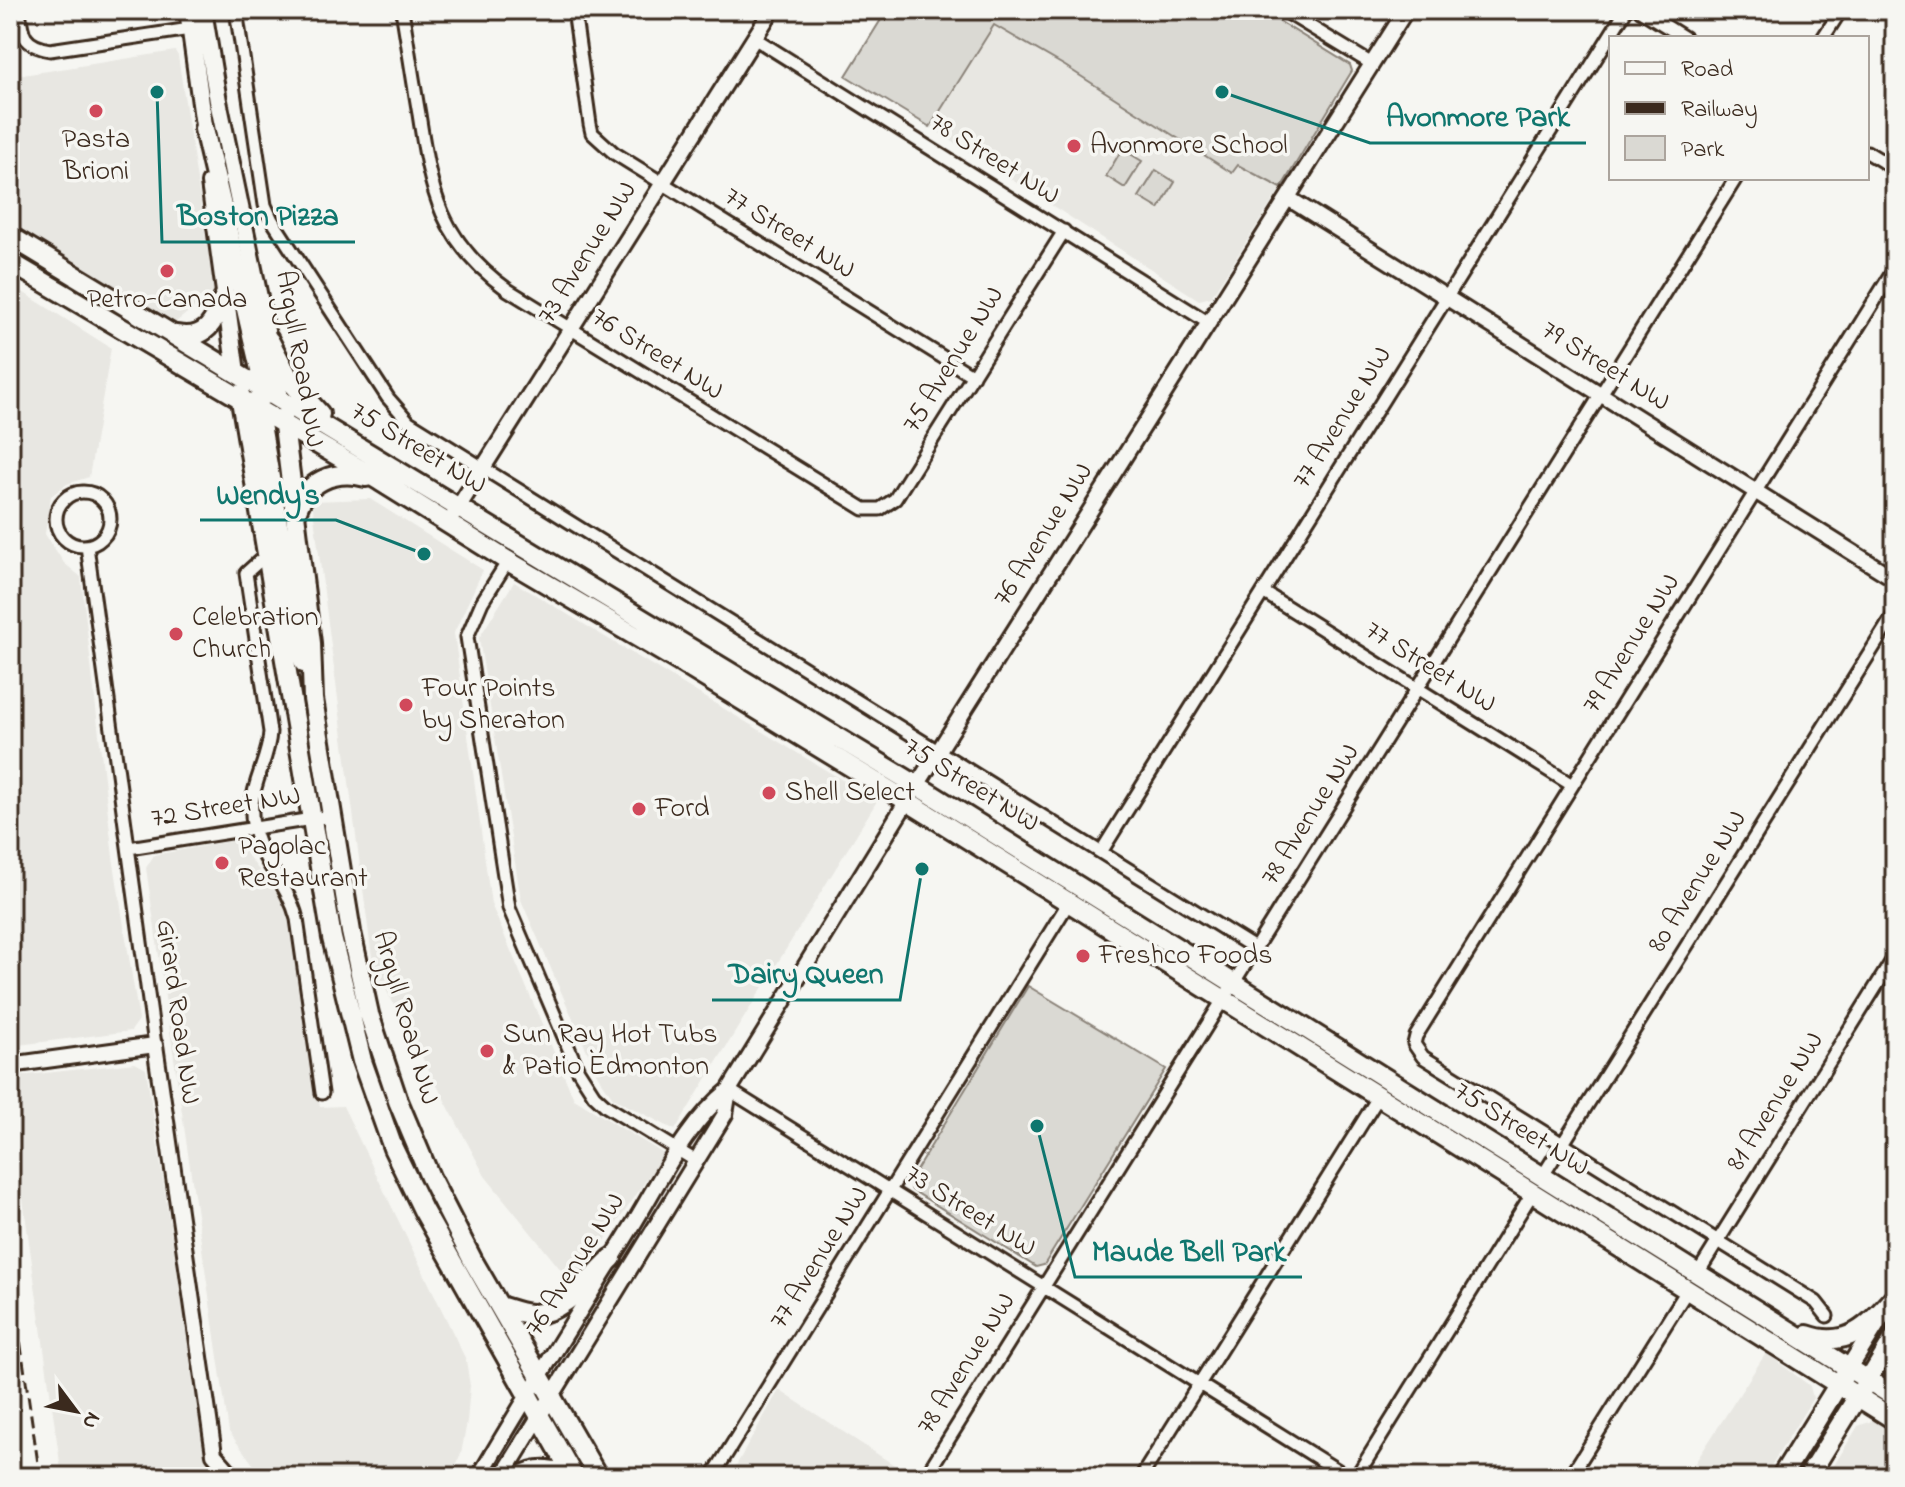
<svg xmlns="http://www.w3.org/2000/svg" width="1905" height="1487" viewBox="0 0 1905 1487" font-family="'Indie Flower',sans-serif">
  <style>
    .built { fill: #e8e7e2 }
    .green { fill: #dad9d3; stroke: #8a8278; stroke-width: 2 }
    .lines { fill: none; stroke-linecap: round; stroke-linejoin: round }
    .minor-casing { stroke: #3b2a1e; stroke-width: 17 }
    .tertiary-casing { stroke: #3b2a1e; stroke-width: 20 }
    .secondary-casing { stroke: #3b2a1e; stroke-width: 22 }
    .primary-casing { stroke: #3b2a1e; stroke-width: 24 }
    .minor { stroke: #f6f6f2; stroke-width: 11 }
    .tertiary { stroke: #f6f6f2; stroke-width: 14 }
    .secondary { stroke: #f6f6f2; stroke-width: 16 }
    .primary { stroke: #f6f6f2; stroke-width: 18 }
    .rail { stroke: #3b2a1e; stroke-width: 3; stroke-dasharray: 12 6; stroke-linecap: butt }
    .poi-dot { fill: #d1495b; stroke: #f6f6f2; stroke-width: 3 }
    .labels { text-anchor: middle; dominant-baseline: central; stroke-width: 7; stroke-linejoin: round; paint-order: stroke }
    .poi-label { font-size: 28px; fill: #3b2a1e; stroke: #f6f6f2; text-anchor: start }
    .street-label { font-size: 28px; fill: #3b2a1e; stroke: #f6f6f2 }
    .leader { fill: none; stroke: #0f766e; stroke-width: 3 }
    .callout-dot { fill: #0f766e; stroke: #f6f6f2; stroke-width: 3 }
    .callout-label { font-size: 30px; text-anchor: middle; font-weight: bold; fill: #0f766e; stroke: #f6f6f2; stroke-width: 7; stroke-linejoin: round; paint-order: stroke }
  </style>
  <rect width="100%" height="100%" fill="#f6f6f2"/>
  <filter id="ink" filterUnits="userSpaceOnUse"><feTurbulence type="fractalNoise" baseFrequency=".0125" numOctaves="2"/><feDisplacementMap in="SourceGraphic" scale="16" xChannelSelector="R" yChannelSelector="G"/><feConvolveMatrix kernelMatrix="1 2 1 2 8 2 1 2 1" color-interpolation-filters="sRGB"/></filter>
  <g filter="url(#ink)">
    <path class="built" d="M993 25 1065 66 1232 173 1238 165 1281 188 1211 297 1199 300 930 127Z
      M175 51 178 56 214 291 176 322 10 223V77Z
      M10 284 111 348 89 477 67 484 51 496 45 534 64 563 81 577 113 857 139 1020 131 1031 10 1046Z
      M370 499 483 570 454 633 491 904 574 1099 664 1154 574 1286 485 1176 373 965 312 501Z
      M514 582 877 801 675 1130 613 1098 597 1074 521 900 479 638Z
      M236 840 287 907 320 1107 343 1106 466 1360 470 1386 467 1422 461 1454 451 1477H266L259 1472 229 1432 146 868 154 855Z
      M135 1063 146 1069 207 1464 219 1477H62L10 1107V1077Z
      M1766 1353 1810 1386 1813 1398 1764 1477H1686Z
      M779 1390 911 1476 910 1477H734L733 1471Z
      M1875 1420 1895 1432V1477H1827L1858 1426Z"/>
    <path class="green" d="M887 10H1261L1350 65 1352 71 1281 188 1238 165 1232 173 1065 66 994 25 930 127 846 76Z
      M1122 149 1142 161 1125 188 1106 176Z
      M1156 170 1175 182 1159 209 1139 197Z
      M1028 986 1166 1069 1044 1265 1036 1267 912 1190 909 1182Z"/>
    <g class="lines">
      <defs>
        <path id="minor" d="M19 10C22 35 23 45 50 50L197 28
          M236 10 265 205 272 220 388 398 409 422 1256 949
          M402 10C408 45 413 80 419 114 431 193 440 241 508 290L864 509H880L895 499 1064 231
          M574 10 590 124 592 133 614 153 973 376
          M1283 10 1372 64
          M1640 10 1685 38
          M754 38 1209 323
          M1823 38 1841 10
          M1867 152 1895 169
          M56 519a27 27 0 1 1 54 0a27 27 0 1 1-54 0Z
          M87 546 155 1045
          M266 555 246 573 270 732C269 757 254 779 252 804 249 856 286 875 297 919L322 1093
          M510 558 482 602 467 637 509 908 578 1070 594 1095 606 1106 696 1161
          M1263 592 1572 785
          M129 848 331 816
          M1101 852 1626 10
          M729 1090 1348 1477
          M1542 1177 1895 613
          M1698 1273 1895 956
          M1827 1316 1816 1302 1423 1057 1414 1044 1416 1036 1895 268
          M712 1477 1069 902
          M925 1477 1736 178
          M1141 1477 1379 1096
          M1356 1477 1533 1192
          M1570 1477 1688 1289"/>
        <path id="tertiary" d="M1288 198 1895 579
          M454 514 772 10
          M10 1065 155 1045 214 1454 234 1477
          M479 1477C528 1393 580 1311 631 1228 660 1181 686 1124 729 1090L907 801 1406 10
          M502 1477 725 1114 729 1090"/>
        <path id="secondary" d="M188 10 206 140
          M203 10 218 101 280 398
          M210 183 236 372
          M1849 1368 1882 1315
          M1868 1380 1895 1335"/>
        <path id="primary" d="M204 129 266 395
          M10 236 931 794 1895 1397
          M10 262 380 481 508 561 678 661 907 801 1895 1420
          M177 335C206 341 215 321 224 297
          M269 340 291 382 320 414
          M240 394 332 938 362 1061 393 1148 423 1210 574 1477
          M253 402 262 430 295 626 304 663
          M283 418 311 643 313 699 351 932 369 1014 398 1101 430 1177 473 1261 598 1477
          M296 514C305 481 334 469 366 477
          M500 1306C510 1309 520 1313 531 1314 563 1315 590 1278 612 1258
          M1807 1335C1848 1350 1870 1324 1895 1296
          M1895 1351V1370
          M520 1477C538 1465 555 1470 574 1477
          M1781 1477 1843 1377
          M1808 1477 1863 1388"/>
      </defs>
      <use href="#minor" class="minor-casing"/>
      <use href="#tertiary" class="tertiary-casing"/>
      <use href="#secondary" class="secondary-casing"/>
      <use href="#primary" class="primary-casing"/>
      <use href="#minor" class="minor"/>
      <use href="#tertiary" class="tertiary"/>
      <use href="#secondary" class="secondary"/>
      <use href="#primary" class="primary"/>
      <path class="rail" d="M10 1271 40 1477"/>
    </g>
  </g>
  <g class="poi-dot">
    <circle cx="96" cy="111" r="8"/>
    <circle cx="1074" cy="146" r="8"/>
    <circle cx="167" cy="271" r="8"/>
    <circle cx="176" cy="634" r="8"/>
    <circle cx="406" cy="705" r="8"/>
    <circle cx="769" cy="793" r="8"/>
    <circle cx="639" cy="809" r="8"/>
    <circle cx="222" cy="863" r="8"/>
    <circle cx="1083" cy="956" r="8"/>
    <circle cx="487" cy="1051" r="8"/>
  </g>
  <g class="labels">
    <g class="poi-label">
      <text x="96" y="140" text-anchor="middle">Pasta<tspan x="96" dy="32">Brioni</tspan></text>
      <text x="1090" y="146">Avonmore School</text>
      <text x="167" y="300" text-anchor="middle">Petro-Canada</text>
      <text x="192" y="618">Celebration<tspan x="192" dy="32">Church</tspan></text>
      <text x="422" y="689">Four Points<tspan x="422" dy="32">by Sheraton</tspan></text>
      <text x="785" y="793">Shell Select</text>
      <text x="655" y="809">Ford</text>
      <text x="238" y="847">Pagolac<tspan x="238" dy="32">Restaurant</tspan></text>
      <text x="1099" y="956">Freshco Foods</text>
      <text x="503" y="1035">Sun Ray Hot Tubs<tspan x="503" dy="32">&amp; Patio Edmonton</tspan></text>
    </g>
    <g class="street-label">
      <text transform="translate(994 160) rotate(32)">78 Street NW</text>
      <text transform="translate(789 234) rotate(32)">77 Street NW</text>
      <text transform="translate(588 253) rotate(-58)">73 Avenue NW</text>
      <text transform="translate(657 355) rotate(32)">76 Street NW</text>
      <text transform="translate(299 359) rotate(80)">Argyll Road NW</text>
      <text transform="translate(954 360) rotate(-58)">75 Avenue NW</text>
      <text transform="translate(1605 367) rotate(32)">79 Street NW</text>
      <text transform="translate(1343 418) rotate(-58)">77 Avenue NW</text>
      <text transform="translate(418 449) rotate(31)">75 Street NW</text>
      <text transform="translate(1044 535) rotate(-58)">76 Avenue NW</text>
      <text transform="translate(1632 644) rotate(-58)">79 Avenue NW</text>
      <text transform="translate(1430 668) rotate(32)">77 Street NW</text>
      <text transform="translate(971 786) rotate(32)">75 Street NW</text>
      <text transform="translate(226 808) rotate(-9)">72 Street NW</text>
      <text transform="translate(1311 815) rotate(-58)">78 Avenue NW</text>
      <text transform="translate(1698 882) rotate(-58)">80 Avenue NW</text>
      <text transform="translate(177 1012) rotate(82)">Girard Road NW</text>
      <text transform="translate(405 1018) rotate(74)">Argyll Road NW</text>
      <text transform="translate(1776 1102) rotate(-58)">81 Avenue NW</text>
      <text transform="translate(1521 1130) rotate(32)">75 Street NW</text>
      <text transform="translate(970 1212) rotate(32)">73 Street NW</text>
      <text transform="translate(820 1258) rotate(-58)">77 Avenue NW</text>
      <text transform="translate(576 1265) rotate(-58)">76 Avenue NW</text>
      <text transform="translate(967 1364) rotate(-58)">78 Avenue NW</text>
    </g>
  </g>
  <path class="leader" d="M1222 92L1370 143H1586M157 92L162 242H355M424 554L336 520H200M922 869L900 1000H712M1037 1126L1075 1277H1302"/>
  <g class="callout-dot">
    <circle cx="1222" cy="92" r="8"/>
    <circle cx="157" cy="92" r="8"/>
    <circle cx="424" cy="554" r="8"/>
    <circle cx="922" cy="869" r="8"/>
    <circle cx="1037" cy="1126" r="8"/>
  </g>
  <g class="callout-label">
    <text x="1478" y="126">Avonmore Park</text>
    <text x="258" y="225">Boston Pizza</text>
    <text x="268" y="504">Wendy's</text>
    <text x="806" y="983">Dairy Queen</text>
    <text x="1189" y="1261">Maude Bell Park</text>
  </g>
  <rect width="1905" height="1487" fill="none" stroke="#f6f6f2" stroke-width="40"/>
  <rect x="20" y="20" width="1865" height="1447" fill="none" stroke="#3b2a1e" stroke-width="3" filter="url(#ink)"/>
  <rect x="1609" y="36" width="260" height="144" fill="#f6f6f2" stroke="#aba49d" stroke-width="2"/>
  <rect x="1625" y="62" width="40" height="12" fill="#f6f6f2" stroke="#aba49d" stroke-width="2"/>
  <text x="1681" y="76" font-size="24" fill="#3b2a1e">Road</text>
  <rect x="1625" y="102" width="40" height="12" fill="#3b2a1e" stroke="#aba49d" stroke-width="2"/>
  <text x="1681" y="116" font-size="24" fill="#3b2a1e">Railway</text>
  <rect x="1625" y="136" width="40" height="24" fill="#dad9d3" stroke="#aba49d" stroke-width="2"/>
  <text x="1681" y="156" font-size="24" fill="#3b2a1e">Park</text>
  <g transform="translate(76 1411) rotate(122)" stroke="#f6f6f2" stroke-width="6" paint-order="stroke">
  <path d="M0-6L14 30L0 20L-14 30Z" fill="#3b2a1e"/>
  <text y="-12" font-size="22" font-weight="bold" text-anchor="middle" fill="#3b2a1e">N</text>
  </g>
</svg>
